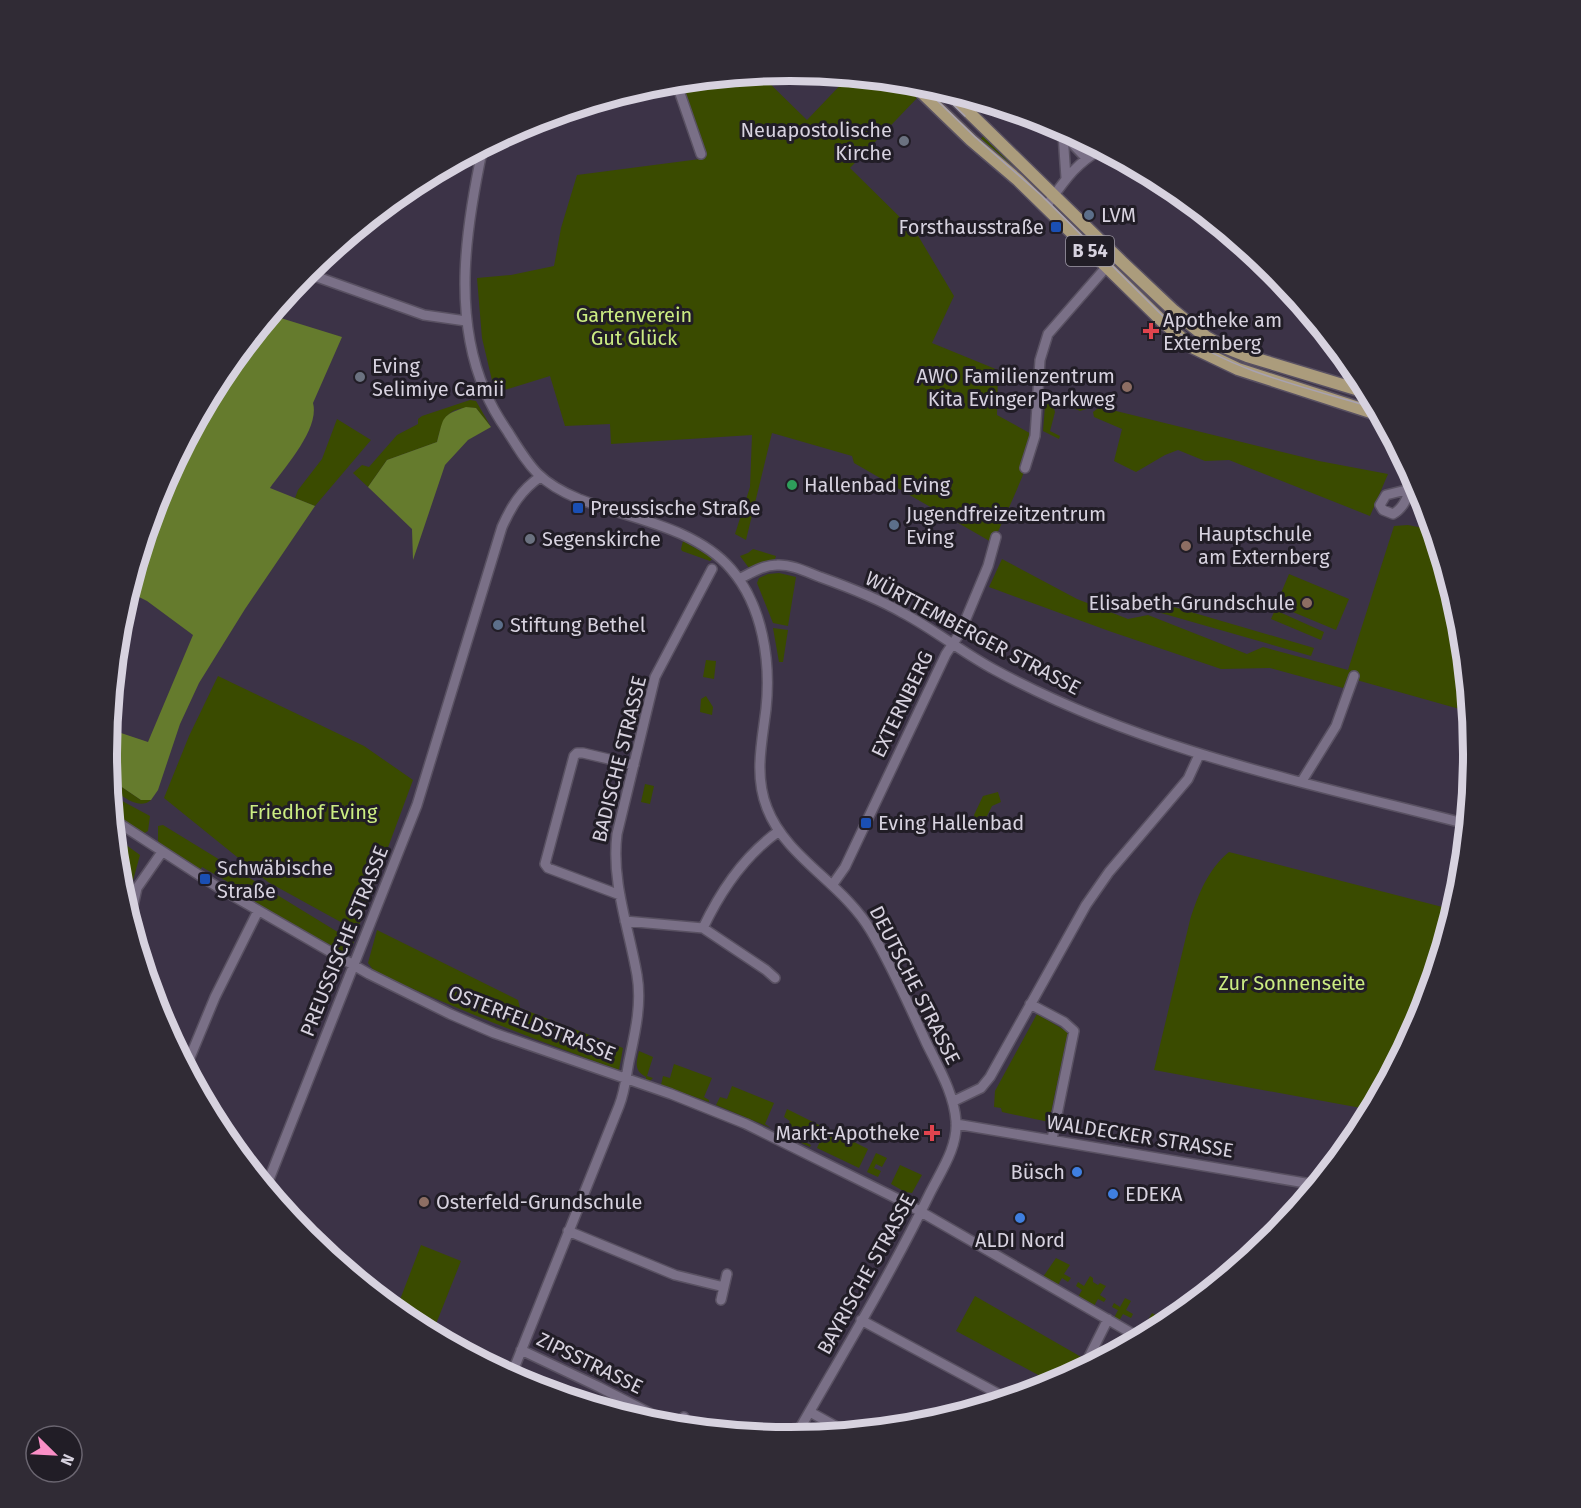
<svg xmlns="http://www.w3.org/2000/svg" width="1581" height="1508" viewBox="0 0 1581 1508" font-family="'Fira Sans',sans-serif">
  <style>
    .green { fill: #3a4b00 }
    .forest { fill: #657b2d }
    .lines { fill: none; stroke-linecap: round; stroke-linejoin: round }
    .minor-casing { stroke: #595162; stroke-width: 12 }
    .major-casing { stroke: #595162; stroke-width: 15 }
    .minor { stroke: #7a7087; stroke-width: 9 }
    .major { stroke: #ab9c7c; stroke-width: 12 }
    .tram { stroke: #a8a2b1; stroke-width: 1.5 }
    .worship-dot { fill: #6b7280; stroke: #211d26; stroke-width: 2 }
    .service-dot { fill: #5c6f8a; stroke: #211d26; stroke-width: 2 }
    .transit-dot { fill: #1a4fb4; stroke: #211d26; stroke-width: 2 }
    .health-dot { fill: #e0444e; stroke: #211d26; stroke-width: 2 }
    .education-dot { fill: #8d6e63; stroke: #211d26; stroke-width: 2 }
    .leisure-dot { fill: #2e9e5b; stroke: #211d26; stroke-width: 2 }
    .shop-dot { fill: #3f7fe0; stroke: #211d26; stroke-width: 2 }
    .labels { text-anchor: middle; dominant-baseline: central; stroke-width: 6; stroke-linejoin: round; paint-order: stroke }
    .shield { fill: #211d26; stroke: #a09ca8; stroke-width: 1.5 }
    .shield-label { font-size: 18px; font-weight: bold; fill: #d7d2df }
    .poi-label { font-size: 20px; fill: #d7d2df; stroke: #211d26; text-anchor: start }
    .park-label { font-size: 20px; fill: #cbec82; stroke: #211d26 }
    .street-label { font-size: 20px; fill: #d7d2df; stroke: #211d26 }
    .rim { fill: none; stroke: #d7d2df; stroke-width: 8 }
  </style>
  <rect width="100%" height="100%" fill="#3c3347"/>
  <path class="green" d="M760 74 807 120 849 76 906 82 920 95 850 168 917 234 954 296 932 343 998 370 997 415 1035 436C1027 473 1008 508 993 543L854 463 852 456 772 433 746 540 735 534 750 487 752 435 611 444 610 424 565 426 550 376 495 393 482 338 477 278 511 275 554 266 561 228 577 175 700 159 701 154 676 82Z
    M983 136 1022 174 980 140Z
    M1047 394 1087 404 1086 409 1080 411 1046 396Z
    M470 400 476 401 491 427 476 408C448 406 443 417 437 442L387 460 368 487 353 473 362 465 369 467 397 435 418 424V419L422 416Z
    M1049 403 1053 405 1055 412 1050 431 1060 436 1059 439 1043 431 1045 406Z
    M1100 407 1319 461 1388 474 1370 516 1229 460 1205 461 1178 450 1165 455 1136 472 1114 461 1122 429 1094 417 1093 412Z
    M337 419 371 440 315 506 295 498 298 490 322 459Z
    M1408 525 1433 530 1461 621 1470 712 1353 679 1343 688 1270 668 1221 669 1109 631 989 587 1002 559 1077 599 1128 619 1148 615 1247 654 1263 647 1348 670 1394 526Z
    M683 541 713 558 710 561 682 551 681 549Z
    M753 549 776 556 775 559 762 562 749 568 740 556 748 553Z
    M779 573 796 577 788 626 773 623 757 583 759 578 768 574Z
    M1289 574 1349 599 1336 630 1276 605Z
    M1150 600 1314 648 1311 656 1147 609Z
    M1275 610 1324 632 1321 640 1271 619Z
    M773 628 788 630 783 662H779Z
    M706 660 716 661 714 679 703 677Z
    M218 676 364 746 413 780 357 931 268 882 164 798 189 736Z
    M706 696 713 707 712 715 700 712 701 699Z
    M110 779 141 800H151C138 811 122 795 110 788Z
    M645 784 654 786 650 804 641 802Z
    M998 792 1001 802 992 806 987 816 990 824 978 828 974 815 983 796Z
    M111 795 150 816 148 831 143 834 113 813Z
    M163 825 354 942 349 951 342 953 226 886 228 882 202 867 200 870 161 846 158 841V826Z
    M115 837 140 855 126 906 120 887Z
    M1229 852 1454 910 1422 1016 1372 1110 1154 1070 1190 920C1198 895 1208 869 1229 852Z
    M377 930 518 1000 520 1008 623 1048 619 1070C536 1040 454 1009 374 971L368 963Z
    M1037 1014 1068 1032 1049 1122 1002 1112 1001 1108 994 1107 995 1091Z
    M639 1051 653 1057 647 1076 653 1078 650 1081 646 1080V1077C634 1071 636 1063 639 1051Z
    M674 1064 712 1078 704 1097 709 1100V1102L661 1085 663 1076 670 1078Z
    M732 1086 774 1103 765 1124 771 1128 716 1105 720 1097 727 1099Z
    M787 1109 821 1126 816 1136 810 1133 805 1142 811 1145 810 1147 778 1132 785 1133 790 1121 784 1117Z
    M828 1129 868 1149 859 1168 817 1148 821 1139 828 1142 829 1138 823 1135 825 1130Z
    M876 1153 887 1158 882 1167 876 1164 874 1168 881 1171 878 1177 867 1172Z
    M900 1165 922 1175 912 1193 905 1192 891 1184Z
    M421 1245 461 1261 432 1334 410 1322 396 1310Z
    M1056 1258 1070 1265 1064 1274 1071 1278 1068 1282 1062 1278 1058 1285 1043 1277Z
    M1090 1276 1093 1278V1282L1098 1285 1100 1283 1106 1286 1100 1295 1106 1299 1104 1302 1098 1299 1094 1306 1078 1297 1082 1290 1076 1286 1078 1282 1084 1286Z
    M975 1296 1083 1358 1075 1373 1055 1384 956 1331Z
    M1125 1298 1131 1301 1126 1310 1133 1314 1131 1318 1123 1314 1119 1321 1114 1318 1118 1310 1112 1307 1114 1303 1120 1307Z
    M1152 1313 1168 1322 1145 1336 1141 1333Z"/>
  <path class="forest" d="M271 315 342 337 313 403C320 429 284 468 270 488L315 506 245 609 199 683 180 724 158 790 151 800H141L110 779 107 754 109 729 148 742 193 635 147 601 129 592 159 492 222 374Z
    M466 407 476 408 491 427 468 440 445 465 413 560 412 529 368 487 387 460 437 442C444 416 441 416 466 407Z"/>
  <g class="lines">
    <defs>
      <path id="minor" d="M676 82 701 154
        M1057 125 1063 134 1086 158
        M1063 134 1066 178
        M483 147C466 226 452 315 485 391 491 406 499 419 508 432 530 467 538 482 579 499 628 518 695 527 731 569 763 606 771 662 766 709 762 742 754 775 767 808 786 858 843 883 871 931 892 966 909 1005 926 1042 938 1067 954 1093 956 1121 958 1147 941 1171 930 1193 890 1276 841 1356 795 1437
        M1045 208C1063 183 1074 164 1102 149
        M306 273 424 315 466 321
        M1025 468 1035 436 1040 360 1048 334 1116 256
        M1410 489 1386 495 1380 505 1383 510 1393 514C1406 507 1409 491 1415 479
        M739 579C751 573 763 565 777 565 791 564 807 572 820 577 848 587 877 598 903 613 935 630 963 653 995 670 1142 750 1307 783 1467 824
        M1302 781 1336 726 1354 676
        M114 820 216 886 369 974 450 1014 494 1033 671 1094 746 1124 902 1201 1140 1338
        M833 884 845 867 946 654 960 633 988 566 996 537
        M620 895 548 868 545 864 574 756 577 753H583L634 765
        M130 920 137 888 162 852
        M625 921 703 928 766 970 775 978
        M703 928C720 892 745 855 779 831
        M1030 1004 1064 1022 1074 1031 1052 1139
        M186 1067 215 997 258 911
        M954 1101 981 1088 990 1077 1086 905 1109 872 1188 779 1199 755
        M956 1124 1317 1185
        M266 1187 417 805 502 527C511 507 521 490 540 477
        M568 1231 675 1275 724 1287
        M721 1300 727 1274
        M861 1320 1008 1399
        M521 1350 599 1387 675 1426
        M1083 1369 1108 1319
        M511 1376 619 1106C625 1091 626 1077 629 1061 635 1033 642 1004 637 975 629 928 611 882 617 834L655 677 712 569
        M810 1412 846 1432
        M678 1426 684 1417"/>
      <path id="major" d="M911 82 971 140 1018 180 1162 321 1192 347 1238 369 1380 415
        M946 90 1122 262 1174 311 1206 337 1224 347 1247 356 1369 393"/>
    </defs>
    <use href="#minor" class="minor-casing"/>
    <use href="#major" class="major-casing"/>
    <use href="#minor" class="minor"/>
    <use href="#major" class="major"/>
    <path class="tram" d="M919 83 975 137 1041 195 1181 334C1235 373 1314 389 1377 409
      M935 87 965 116"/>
  </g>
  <g class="worship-dot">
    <circle cx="904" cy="141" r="6"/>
    <circle cx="360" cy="377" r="6"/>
    <circle cx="530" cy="539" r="6"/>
  </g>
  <g class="service-dot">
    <circle cx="1089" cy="215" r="6"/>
    <circle cx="894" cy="525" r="6"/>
    <circle cx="498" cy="625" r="6"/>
  </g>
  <g class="transit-dot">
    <rect x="1050" y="221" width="12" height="12" rx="3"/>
    <rect x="572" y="502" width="12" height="12" rx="3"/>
    <rect x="860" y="817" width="12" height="12" rx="3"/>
    <rect x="199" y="873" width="12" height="12" rx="3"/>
  </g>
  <g class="health-dot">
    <path d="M1148 322h6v6h6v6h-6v6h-6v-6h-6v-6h6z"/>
    <path d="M929 1124h6v6h6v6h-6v6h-6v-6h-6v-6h6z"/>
  </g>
  <g class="education-dot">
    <circle cx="1127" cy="387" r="6"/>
    <circle cx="1186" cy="546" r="6"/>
    <circle cx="1307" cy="603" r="6"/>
    <circle cx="424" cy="1202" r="6"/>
  </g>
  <circle class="leisure-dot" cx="792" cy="485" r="6"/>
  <g class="shop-dot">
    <circle cx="1077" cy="1172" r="6"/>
    <circle cx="1113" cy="1194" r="6"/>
    <circle cx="1020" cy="1218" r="6"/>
  </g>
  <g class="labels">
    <rect class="shield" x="1066" y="236" width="48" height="30" rx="4.5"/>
    <g class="shield-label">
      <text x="1090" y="251">B 54</text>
    </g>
    <g class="poi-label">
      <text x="892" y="130" text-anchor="end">Neuapostolische<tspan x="892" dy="23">Kirche</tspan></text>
      <text x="1101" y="215">LVM</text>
      <text x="1044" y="227" text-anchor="end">Forsthausstraße</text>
      <text x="1163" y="320">Apotheke am<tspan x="1163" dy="23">Externberg</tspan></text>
      <text x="372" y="366">Eving<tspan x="372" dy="23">Selimiye Camii</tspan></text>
      <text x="1115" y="376" text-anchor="end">AWO Familienzentrum<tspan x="1115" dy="23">Kita Evinger Parkweg</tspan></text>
      <text x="804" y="485">Hallenbad Eving</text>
      <text x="590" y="508">Preussische Straße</text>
      <text x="906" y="514">Jugendfreizeitzentrum<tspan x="906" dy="23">Eving</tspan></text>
      <text x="1198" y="534">Hauptschule<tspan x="1198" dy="23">am Externberg</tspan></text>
      <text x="542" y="539">Segenskirche</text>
      <text x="1295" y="603" text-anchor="end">Elisabeth-Grundschule</text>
      <text x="510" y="625">Stiftung Bethel</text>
      <text x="878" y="823">Eving Hallenbad</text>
      <text x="217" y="868">Schwäbische<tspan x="217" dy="23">Straße</tspan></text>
      <text x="920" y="1133" text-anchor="end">Markt-Apotheke</text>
      <text x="1065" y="1172" text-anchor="end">Büsch</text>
      <text x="1125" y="1194">EDEKA</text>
      <text x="436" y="1202">Osterfeld-Grundschule</text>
      <text x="1020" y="1240" text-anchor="middle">ALDI Nord</text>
    </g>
    <g class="park-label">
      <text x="634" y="315">Gartenverein<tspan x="634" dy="23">Gut Glück</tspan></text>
      <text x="313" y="812">Friedhof Eving</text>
      <text x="1292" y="983">Zur Sonnenseite</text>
    </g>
    <g class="street-label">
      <text transform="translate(973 633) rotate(28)">WÜRTTEMBERGER STRASSE</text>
      <text transform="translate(902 704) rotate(-64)">EXTERNBERG</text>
      <text transform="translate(619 759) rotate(-76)">BADISCHE STRASSE</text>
      <text transform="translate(344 941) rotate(-68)">PREUSSISCHE STRASSE</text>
      <text transform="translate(915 985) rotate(63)">DEUTSCHE STRASSE</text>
      <text transform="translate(532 1023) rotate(21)">OSTERFELDSTRASSE</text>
      <text transform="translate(1140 1136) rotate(9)">WALDECKER STRASSE</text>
      <text transform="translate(866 1274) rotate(-61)">BAYRISCHE STRASSE</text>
      <text transform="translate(590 1363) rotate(26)">ZIPSSTRASSE</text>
    </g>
  </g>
  <path d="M0 0H1581V1508H0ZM117 754a673 673 0 1 1 1346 0a673 673 0 1 1-1346 0Z" fill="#302b35" fill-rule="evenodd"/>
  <path class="rim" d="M117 754a673 673 0 1 1 1346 0a673 673 0 1 1-1346 0Z"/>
  <g transform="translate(54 1454) rotate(114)"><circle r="28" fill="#211d26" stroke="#6a6570" stroke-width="1.5"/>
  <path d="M0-4.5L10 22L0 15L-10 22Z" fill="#fa8fc6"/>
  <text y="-9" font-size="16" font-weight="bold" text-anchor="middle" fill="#d7d2df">N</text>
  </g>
</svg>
